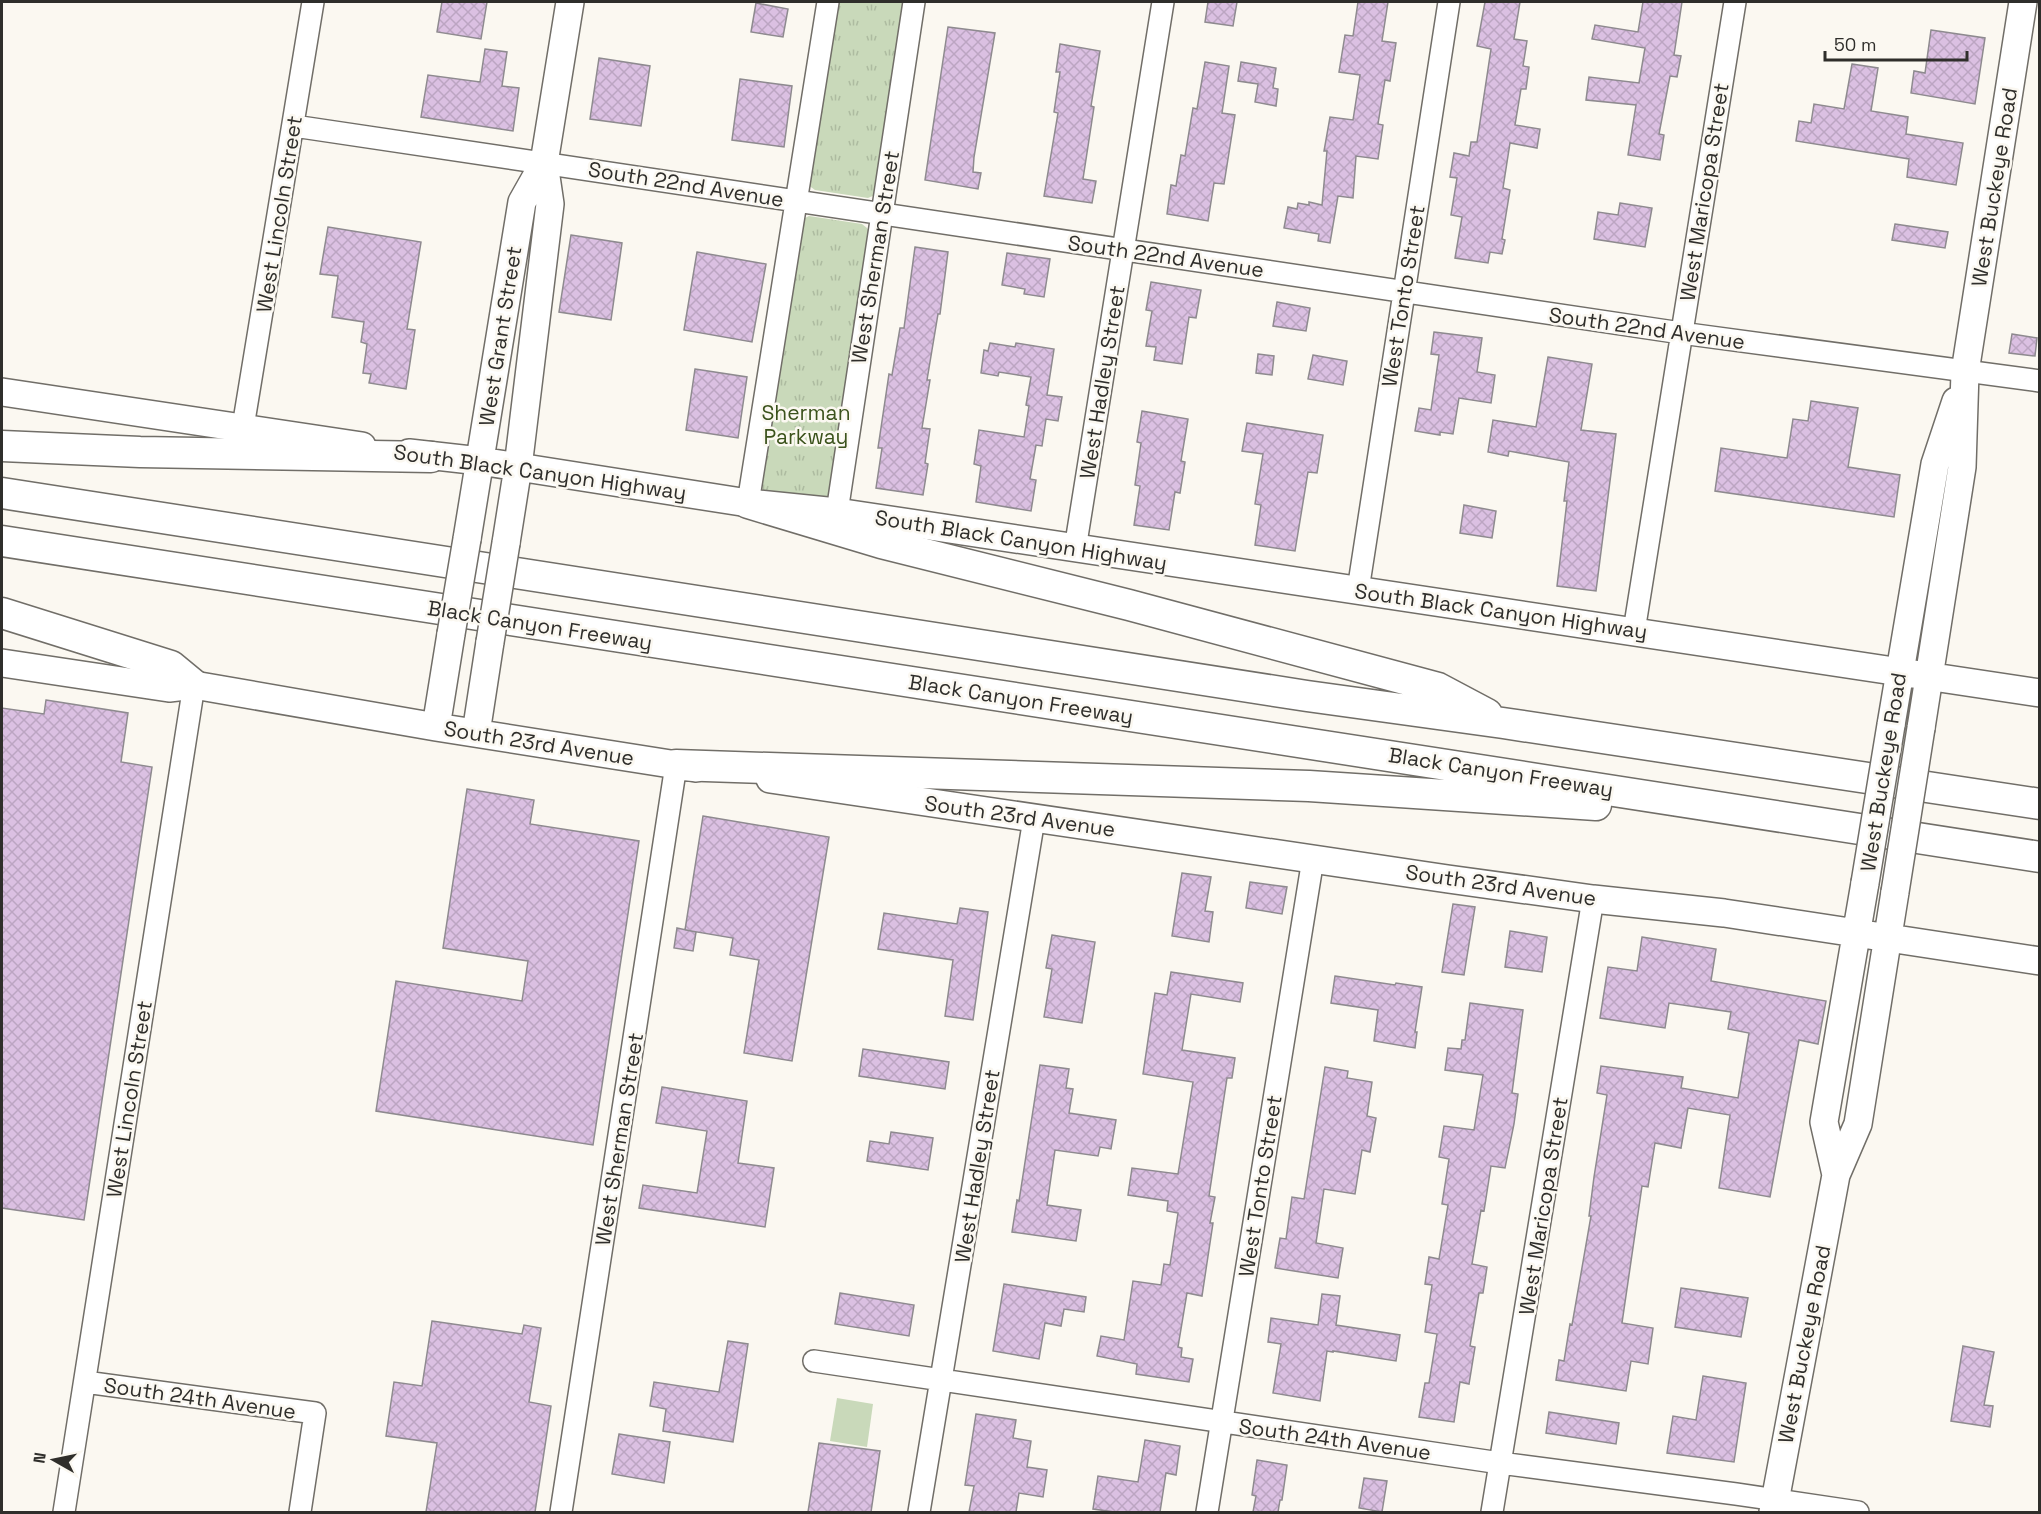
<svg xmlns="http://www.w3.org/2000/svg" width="2041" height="1514" viewBox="0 0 2041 1514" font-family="'Space Grotesk',sans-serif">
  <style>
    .park { fill: url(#park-tufts) }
    .pitch { fill: #c9d9ba }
    .building { fill: url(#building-cross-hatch); stroke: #8e8a8f; stroke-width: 1.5 }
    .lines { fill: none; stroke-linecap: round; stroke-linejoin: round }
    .minor-casing { stroke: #716e68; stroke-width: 24 }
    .major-casing { stroke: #716e68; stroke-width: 30 }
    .highway-casing { stroke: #716e68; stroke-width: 33 }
    .minor { stroke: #fff; stroke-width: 21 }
    .major { stroke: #fff; stroke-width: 27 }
    .highway { stroke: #fff; stroke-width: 30 }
    .major-bridge-casing { stroke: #716e68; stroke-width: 30; stroke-linecap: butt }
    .major-bridge { stroke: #fff; stroke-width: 27 }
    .labels { text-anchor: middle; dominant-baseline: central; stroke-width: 5; stroke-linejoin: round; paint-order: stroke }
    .street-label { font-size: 21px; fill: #2f2e2b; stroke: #fbf8f1 }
    .park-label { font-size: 21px; fill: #3b521c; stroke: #fbf8f1 }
  </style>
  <defs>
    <pattern id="park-tufts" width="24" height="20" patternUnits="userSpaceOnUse" patternTransform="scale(1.5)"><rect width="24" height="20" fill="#c9d9ba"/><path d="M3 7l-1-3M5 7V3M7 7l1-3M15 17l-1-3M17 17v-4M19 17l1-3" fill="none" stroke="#adbba0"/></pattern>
    <pattern id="building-cross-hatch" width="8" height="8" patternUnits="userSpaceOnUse" patternTransform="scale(1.5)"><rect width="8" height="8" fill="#dbc0e2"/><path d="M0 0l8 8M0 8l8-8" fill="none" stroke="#bca5c2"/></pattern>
  </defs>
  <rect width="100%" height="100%" fill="#fbf8f1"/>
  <path class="park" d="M834 2H908L875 195 868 198 815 190 808 185Z
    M809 216 862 224 867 228 871 235 831 489 827 498 766 492 761 488 760 483 803 219Z"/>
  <path class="pitch" d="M837 1398 873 1404 867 1447 830 1441Z"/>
  <path class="building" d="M442 2H487L481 39 437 32Z
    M1208 2H1237L1233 26 1205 22Z
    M1358 2H1388L1382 41 1396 43 1390 81 1385 80 1378 124 1383 125 1378 159 1356 156 1353 198 1338 196 1330 243 1318 241 1319 234 1284 228 1288 207 1297 209 1298 203 1309 205V202L1322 205 1327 151H1324L1330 117 1353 120 1360 75 1339 72 1345 35 1353 36Z
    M1485 2H1520L1514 39 1527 41 1523 66 1529 67 1526 89H1521L1515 125 1540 129 1537 148 1510 143 1503 188 1510 190 1502 239 1505 240 1502 254 1490 252 1488 263 1455 258 1462 217 1451 215 1457 178 1450 177 1454 153 1469 156 1471 142H1477L1491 49 1477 46Z
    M1643 2H1682L1674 55 1681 56 1677 77 1670 76 1659 134 1664 135 1660 160 1628 155 1636 105 1586 100 1589 77 1639 83 1645 48 1592 39 1595 25 1638 32Z
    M756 3 788 9 783 37 751 32Z
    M948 27 995 33 974 157 973 172 981 173 978 189 925 180Z
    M1931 30 1985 38 1975 104 1911 93 1914 71 1925 73Z
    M1060 44 1100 51 1091 106 1094 107 1083 179 1096 181 1092 203 1044 196 1058 113 1054 112 1060 72H1056Z
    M485 49 507 52 502 86 519 88 513 131 421 117 428 75 480 82Z
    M599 58 650 66 641 126 590 119Z
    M1205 62 1229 66 1222 113 1235 115 1224 184 1214 183 1208 221 1167 214 1171 185 1176 186 1181 155 1185 156 1193 108 1197 109Z
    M1241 62 1276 68 1273 88 1278 89 1276 106 1255 102 1258 84 1238 81Z
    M1852 64 1878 68 1871 111 1908 117 1906 134 1963 143 1956 185 1907 177 1909 159 1796 141 1799 121 1811 123 1814 104 1844 109Z
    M740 79 792 86 784 147 732 140Z
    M1620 203 1652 208 1645 247 1594 239 1598 212 1618 215Z
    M1895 224 1948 232 1945 248 1892 240Z
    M328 227 421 242 407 329 415 330 406 389 369 383 371 374 363 373 367 344 361 342 364 322 332 317 338 276 320 274Z
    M571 235 622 243 611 320 559 312Z
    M915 247 948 252 940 314H938L927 380H930L922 428 930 429 925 463 928 464 923 495 876 488 882 448H878L889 374 892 375 900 328H904Z
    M697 252 766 264 752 342 684 330Z
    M1007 253 1050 259 1044 297 1024 294 1025 289 1002 285Z
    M1151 282 1201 290 1196 318 1189 317 1182 364 1154 360 1156 347 1146 346 1152 311 1146 310Z
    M1277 302 1310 308 1306 331 1273 326Z
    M1434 332 1482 338 1477 372 1495 375 1491 403 1459 398 1453 434 1440 432V435L1415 431 1419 408 1431 410 1439 355 1431 354Z
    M2012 334 2037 338 2035 356 2009 353Z
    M990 343 1015 347 1016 343 1054 349 1047 395 1062 397 1058 421 1046 419 1042 446 1036 445 1030 479 1036 480 1031 511 976 502 981 466 974 464 979 430 1024 437 1029 406 1026 405 1031 377 999 372 998 376 981 373 984 350 988 351Z
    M1258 354 1274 356 1272 375 1256 373Z
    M1313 355 1347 361 1343 385 1308 379Z
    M1548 357 1592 364 1581 430 1616 434 1596 591 1557 586 1567 501H1564L1569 462 1509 451 1508 456 1488 452 1493 420 1536 427Z
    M695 369 747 377 738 438 686 430Z
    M1811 401 1858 408 1848 467 1900 475 1894 517 1715 491 1721 448 1787 458 1793 419 1808 421Z
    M1142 411 1188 419 1181 461 1185 462 1180 493 1175 492 1169 530 1134 525 1140 486 1135 485 1141 443 1137 442Z
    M1247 423 1323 435 1317 473 1308 472 1295 551 1255 545 1261 505 1255 504 1263 454 1242 451Z
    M1464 505 1496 511 1492 538 1460 533Z
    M46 700 128 713 121 762 152 767 84 1220 2 1208V708L44 714Z
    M467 789 534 800 530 824 639 841 593 1145 376 1111 396 981 522 1001 528 961 443 948Z
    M703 816 829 837 792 1061 744 1053 759 960 730 955 733 938 685 930Z
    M1182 873 1211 877 1205 911 1213 912 1209 942 1172 936Z
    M1250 882 1287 887 1282 914 1246 908Z
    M1453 904 1475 907 1464 975 1442 972Z
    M960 908 988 912 973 1020 945 1016 953 960 878 949 884 913 957 924Z
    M677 928 696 932 693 951 674 948Z
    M1510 931 1547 937 1542 972 1505 967Z
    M1052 935 1095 942 1082 1023 1044 1017 1052 969 1046 968Z
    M1642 937 1716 949 1711 981 1826 1001 1818 1044 1799 1040 1770 1197 1719 1188 1730 1115 1688 1108 1681 1148 1655 1143 1648 1187 1642 1186 1622 1323 1653 1328 1648 1364 1631 1361 1626 1391 1556 1380 1559 1360 1564 1361 1570 1324 1572 1325 1591 1216H1589L1594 1177 1607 1095 1597 1093 1601 1066 1683 1077 1681 1088 1738 1098 1749 1033 1728 1029 1731 1012 1669 1003 1665 1028 1600 1018 1608 967 1637 971Z
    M1171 972 1243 983 1240 1002 1191 994 1182 1050 1235 1058 1232 1078H1227L1209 1196 1215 1197 1210 1223H1213L1202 1296 1187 1293 1178 1347 1182 1348 1181 1357 1193 1359 1189 1382 1136 1374 1137 1364 1097 1356 1101 1336 1124 1340 1133 1281 1161 1285 1164 1264 1170 1265 1178 1213 1167 1211 1168 1201 1128 1195 1132 1168 1178 1174 1193 1082 1143 1074 1155 993 1167 995Z
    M1335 976 1395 985 1396 983 1422 987 1415 1032H1417L1415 1048 1374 1041 1378 1010 1331 1003Z
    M1470 1003 1523 1010 1512 1093 1518 1094 1514 1124 1505 1168 1491 1166 1484 1211 1481 1210 1472 1264 1487 1267 1483 1293H1479L1470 1346 1475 1347 1469 1384 1460 1382 1454 1422 1419 1417 1425 1383H1429L1437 1334 1425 1332 1432 1285 1425 1284 1429 1257 1439 1259 1448 1205 1442 1204 1449 1159 1439 1157 1444 1126 1474 1130 1483 1075 1445 1070 1448 1048 1461 1049 1462 1040H1465Z
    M863 1049 949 1062 945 1089 859 1076Z
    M1040 1065 1069 1069 1066 1088 1073 1089 1069 1113 1116 1120 1111 1149 1100 1147 1098 1156 1055 1150 1047 1205 1081 1210 1076 1241 1012 1232 1017 1200 1019 1201Z
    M1325 1067 1348 1071 1347 1078 1372 1082 1367 1116 1376 1118 1370 1152 1362 1150 1355 1194 1324 1189 1316 1243 1343 1248 1338 1278 1275 1268 1280 1238 1286 1239 1292 1197 1304 1199Z
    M662 1087 747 1101 738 1163 774 1168 765 1227 639 1208 643 1185 697 1193 707 1131 656 1123Z
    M891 1132 933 1138 928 1170 867 1161 870 1141 889 1144Z
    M1004 1284 1086 1297 1084 1312 1064 1309 1061 1326 1045 1323 1039 1359 993 1351Z
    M1681 1288 1748 1298 1741 1337 1675 1327Z
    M840 1293 914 1305 909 1336 835 1324Z
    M1322 1294 1340 1296 1336 1325 1400 1335 1396 1361 1333 1351V1352L1327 1351 1320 1401 1273 1393 1281 1344 1268 1342 1271 1318 1318 1325Z
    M432 1321 522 1334 524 1325 541 1328 529 1402 551 1406 535 1512H426L437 1443 386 1436 394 1382 422 1386Z
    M728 1341 748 1344 733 1442 663 1431 666 1409 650 1406 654 1382 719 1392Z
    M1963 1346 1994 1352 1984 1405 1993 1406 1990 1427 1951 1421Z
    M1703 1376 1746 1383 1734 1462 1667 1453 1673 1416 1696 1420Z
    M1549 1412 1619 1423 1616 1444 1546 1433Z
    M976 1414 1016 1420 1013 1438 1031 1441 1027 1467 1047 1470 1043 1497 1019 1493 1016 1512H969L974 1486 965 1485Z
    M619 1434 670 1442 664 1483 612 1474Z
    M1145 1440 1180 1446 1176 1475 1166 1473 1160 1512H1115L1093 1509 1098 1476 1138 1482Z
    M819 1443 880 1451 871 1512H808Z
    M1257 1460 1287 1465 1282 1500H1280L1278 1512H1253L1256 1496 1252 1495Z
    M1364 1478 1387 1481 1382 1512 1359 1508Z"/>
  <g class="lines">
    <defs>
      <path id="minor" d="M294 126 1681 333 2040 381
        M243 427 313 2
        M748 503 828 2
        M837 512 914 2
        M1075 549 1163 2
        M1358 590 1449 2
        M1634 631 1735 2
        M814 1361 1500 1463 1736 1494 1858 1512
        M85 1382 315 1413 300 1512
        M64 1512 194 685
        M561 1512 676 765
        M919 1512 1034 819
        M1207 1512 1313 859
        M1492 1512 1593 899"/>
      <path id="major" d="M2 392 362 446
        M409 453 480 461 748 503 837 512 2040 693
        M467 539 522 202 544 163
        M506 543 518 467 550 204 544 163 570 2
        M2 663 169 688 194 685 436 727 696 768
        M1891 725 1935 464 1956 401
        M436 727 451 634
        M1921 728 1962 467 1965 372 2023 2
        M476 733 490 642
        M770 779 1448 879 1593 899 1724 913 2040 961
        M1836 1175 1824 1122 1865 883
        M1773 1512 1836 1175 1858 1124 1895 892"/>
      <path id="highway" d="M2 446 140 452 431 457
        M2 493 1307 696 1503 723 2040 804
        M748 503 881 543 1129 605 1438 688 1487 714
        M2 541 2040 857
        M2 613 171 666 194 685
        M676 765 1309 786 1596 805"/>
    </defs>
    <use href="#minor" class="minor-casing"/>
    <use href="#major" class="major-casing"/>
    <use href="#highway" class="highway-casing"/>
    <use href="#minor" class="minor"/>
    <use href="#major" class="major"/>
    <use href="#highway" class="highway"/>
    <defs>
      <path id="major-bridge" d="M451 634 467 539
        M490 642 506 543
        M1865 883 1891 725
        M1895 892 1921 728"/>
    </defs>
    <use href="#major-bridge" class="major-bridge-casing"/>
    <use href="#major-bridge" class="major-bridge"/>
  </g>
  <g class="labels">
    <g class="street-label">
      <text transform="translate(686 184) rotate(9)">South 22nd Avenue</text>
      <text transform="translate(1994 187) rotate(-81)">West Buckeye Road</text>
      <text transform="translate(1704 192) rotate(-81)">West Maricopa Street</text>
      <text transform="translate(279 214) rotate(-81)">West Lincoln Street</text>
      <text transform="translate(1166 256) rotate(8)">South 22nd Avenue</text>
      <text transform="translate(875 257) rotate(-81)">West Sherman Street</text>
      <text transform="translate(1403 296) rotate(-81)">West Tonto Street</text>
      <text transform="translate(1647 328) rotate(8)">South 22nd Avenue</text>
      <text transform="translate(500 336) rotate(-81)">West Grant Street</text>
      <text transform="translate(1102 382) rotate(-81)">West Hadley Street</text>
      <text transform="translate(540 472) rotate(8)">South Black Canyon Highway</text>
      <text transform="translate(1021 540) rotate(9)">South Black Canyon Highway</text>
      <text transform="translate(1501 611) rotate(8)">South Black Canyon Highway</text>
      <text transform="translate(540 625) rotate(9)">Black Canyon Freeway</text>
      <text transform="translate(1021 699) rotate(9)">Black Canyon Freeway</text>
      <text transform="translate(539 743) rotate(9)">South 23rd Avenue</text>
      <text transform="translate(1501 772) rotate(9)">Black Canyon Freeway</text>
      <text transform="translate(1883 772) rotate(-81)">West Buckeye Road</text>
      <text transform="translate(1020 816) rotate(8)">South 23rd Avenue</text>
      <text transform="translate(1501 885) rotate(8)">South 23rd Avenue</text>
      <text transform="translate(129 1099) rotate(-81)">West Lincoln Street</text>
      <text transform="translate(619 1139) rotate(-81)">West Sherman Street</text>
      <text transform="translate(977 1166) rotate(-81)">West Hadley Street</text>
      <text transform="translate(1260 1186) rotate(-81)">West Tonto Street</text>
      <text transform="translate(1543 1206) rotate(-81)">West Maricopa Street</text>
      <text transform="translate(1804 1344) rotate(-79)">West Buckeye Road</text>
      <text transform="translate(200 1398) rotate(8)">South 24th Avenue</text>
      <text transform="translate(1335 1439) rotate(8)">South 24th Avenue</text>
    </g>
    <g class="park-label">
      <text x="806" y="412">Sherman<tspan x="806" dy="24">Parkway</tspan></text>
    </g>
  </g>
  <rect width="2041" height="1514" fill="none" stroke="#2f2e2b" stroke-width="6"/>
  <g transform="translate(54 1460) rotate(279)" stroke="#fbf8f1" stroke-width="4.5" paint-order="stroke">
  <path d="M0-4.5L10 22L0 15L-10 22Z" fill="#2f2e2b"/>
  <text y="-9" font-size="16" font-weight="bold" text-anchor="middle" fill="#2f2e2b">N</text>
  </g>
  <path d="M1825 51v9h142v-9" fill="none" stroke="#2f2e2b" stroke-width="3"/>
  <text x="1834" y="51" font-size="18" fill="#2f2e2b" stroke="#fbf8f1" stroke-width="4.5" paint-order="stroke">50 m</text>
</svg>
